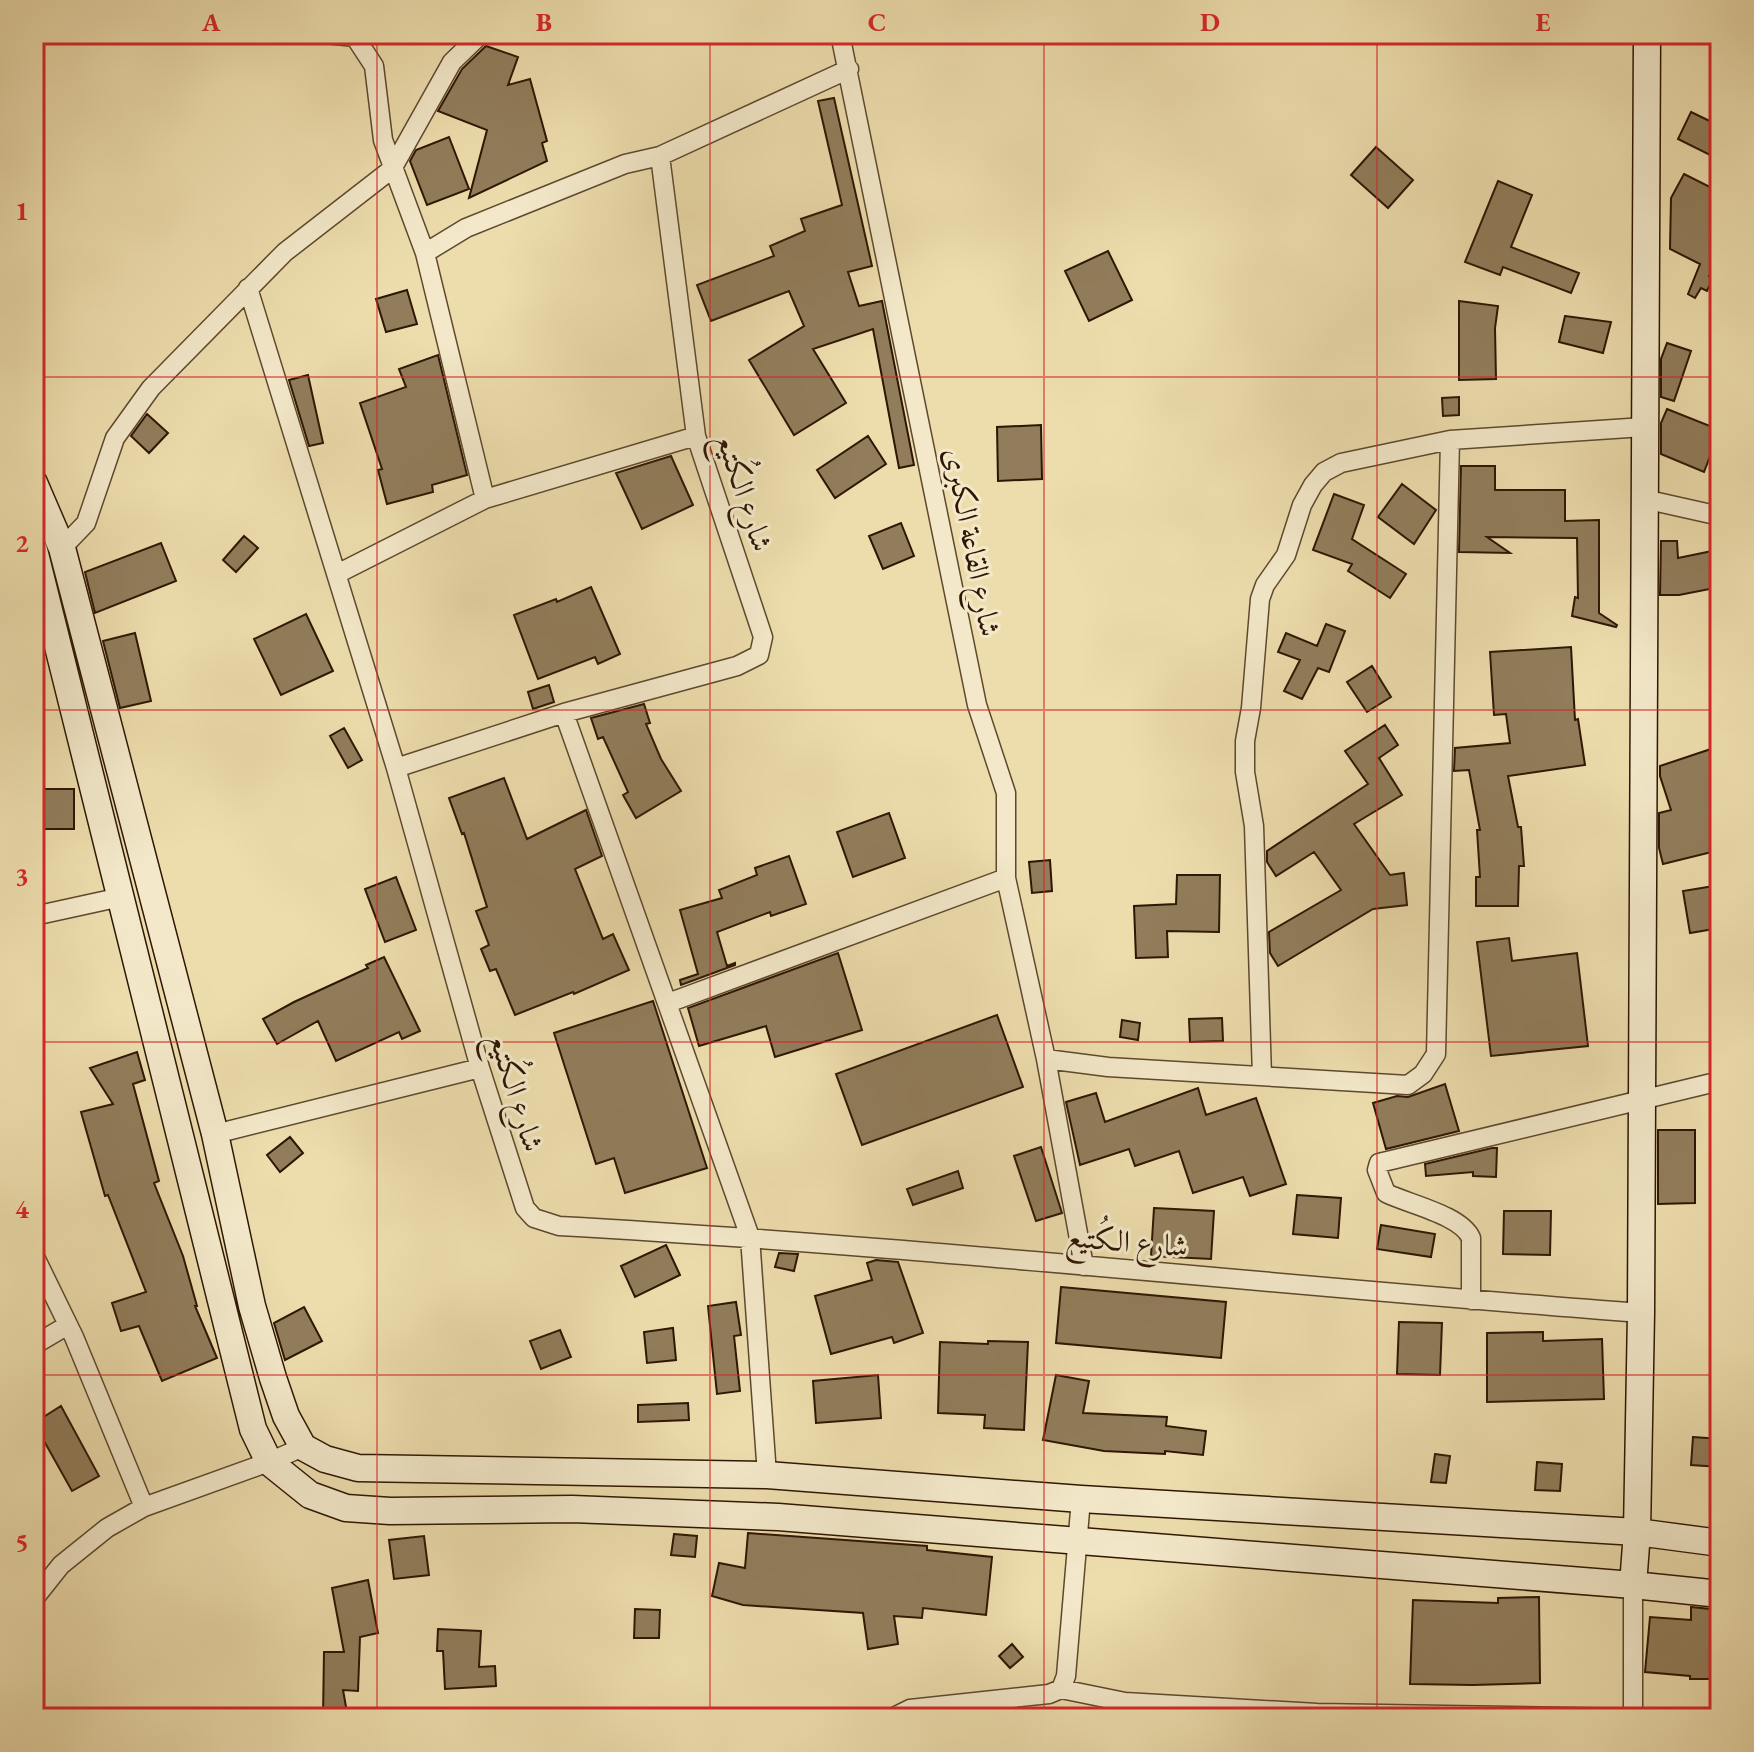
<svg xmlns="http://www.w3.org/2000/svg" width="1754" height="1752" viewBox="0 0 1754 1752" font-family="'EB Garamond',Amiri,serif">
  <style>
    .building { fill: #917d5b; stroke: #2e1603; stroke-width: 2 }
    .lines { fill: none; stroke-linecap: round; stroke-linejoin: round }
    .street-casing { stroke: #5e482e; stroke-width: 21 }
    .secondary-casing { stroke: #2e1603; stroke-width: 29 }
    .street { stroke: #f3e9ca; stroke-width: 18 }
    .secondary { stroke: #f3e9ca; stroke-width: 26 }
    .grid { fill: none; stroke: #d62828; stroke-width: 2; stroke-opacity: 0.55 }
    .labels { text-anchor: middle; dominant-baseline: central; stroke-width: 6; stroke-linejoin: round; paint-order: stroke }
    .street-label { font-size: 30px; fill: #2e1603; stroke: #f3e9ca }
    .neatline { fill: none; stroke: #d62828; stroke-width: 3 }
    .grid-label { font-size: 26px; text-anchor: middle; font-weight: bold; fill: #d62828 }
  </style>
  <rect width="100%" height="100%" fill="#edddad"/>
  <filter id="stains"><feTurbulence type="fractalNoise" baseFrequency=".0025" numOctaves="4"/><feColorMatrix values="0 0 0 0 .2 0 0 0 0 .09 0 0 0 0 .02 0 0 0 .5 -.17"/></filter>
  <radialGradient id="worn" r=".72"><stop offset=".6" stop-color="#630" stop-opacity="0"/><stop offset="1" stop-color="#630" stop-opacity=".3"/></radialGradient>
  <path class="building" d="M486 46 518 57 508 85 530 79 547 141 542 143 547 161 469 198 487 130 438 111 462 69Z
    M834 98 872 266 848 272 859 306 882 301 914 465 899 468 873 329 813 349 846 403 794 435 749 360 804 326 789 291 711 321 697 285 774 256 770 246 805 231 801 219 842 205 818 101Z
    M1691 112 1720 126V160L1678 139Z
    M449 137 469 189 427 205 410 161 416 150Z
    M1376 147 1413 180 1388 208 1351 175Z
    M1684 174 1720 192V259L1709 276 1713 278 1707 291 1701 288 1695 298 1688 294 1700 264 1670 249 1671 198Z
    M1498 181 1532 195 1511 247 1579 273 1571 293 1503 267 1500 275 1465 262Z
    M1108 251 1132 300 1089 321 1065 271Z
    M407 290 417 324 386 332 376 299Z
    M1459 301 1498 306 1495 328 1496 379 1459 380Z
    M1565 316 1611 322 1603 353 1559 342Z
    M1667 343 1691 351 1674 401 1661 397V359Z
    M438 355 467 475 432 485 433 492 387 504 378 470 382 469 360 403 406 387 399 369Z
    M308 375 323 443 309 446 289 380Z
    M1459 397V415L1443 416 1442 398Z
    M1667 409 1720 430 1704 472 1661 454V423Z
    M147 414 168 433 149 453 131 436Z
    M1041 425 1042 479 998 481 997 427Z
    M868 436 886 464 835 498 817 470Z
    M671 456 693 505 642 529 616 473Z
    M1461 466H1495V490H1565V521L1599 520V613L1617 625 1616 627 1572 616 1575 597 1578 598 1577 538 1487 537 1510 553 1459 552Z
    M1402 484 1436 510 1414 544 1378 517Z
    M1334 494 1364 505 1352 539 1406 574 1390 598 1348 571 1352 564 1313 550Z
    M901 523 914 556 883 569 869 536Z
    M244 536 258 548 236 572 223 560Z
    M1661 541H1677L1678 558 1717 550 1720 587 1679 595H1660Z
    M161 543 176 581 95 613 85 572Z
    M591 587 620 654 598 664 595 657 538 679 514 615 556 599 557 602Z
    M306 614 333 671 281 695 254 639Z
    M1326 624 1345 631 1329 672 1318 668 1302 699 1284 691 1300 660 1278 652 1286 633 1317 646Z
    M135 633 151 701 120 708 103 641Z
    M1571 647 1575 720 1578 719 1585 765 1508 776 1518 827H1521L1524 866H1519L1518 906H1476V877H1480L1477 830H1480L1469 770 1454 771 1455 748 1510 743 1506 714 1494 715 1490 652Z
    M1372 666 1391 697 1367 712 1347 682Z
    M549 685 554 702 533 709 528 692Z
    M644 704 650 723 646 724 661 759 681 791 636 818 623 795 628 792 603 737 598 739 591 718Z
    M1385 725 1398 745 1379 758 1402 795 1354 824 1390 875 1404 873 1407 905 1373 909 1278 966 1270 953 1269 932 1341 890 1314 852 1276 876 1267 862V851L1368 784 1345 751Z
    M344 728 362 760 348 768 330 736Z
    M1720 746V850L1663 864 1659 848V813L1671 810 1660 776V766Z
    M504 778 527 839 586 810 602 856 575 869 603 939 613 934 629 970 574 994 573 992 515 1015 496 969 490 971 481 949 489 945 476 911 487 907 464 833 462 834 449 798Z
    M41 789H74V829H41Z
    M889 813 905 858 853 877 837 832Z
    M789 856 806 904 771 916 770 912 717 932 727 966 735 963V965L681 985 680 980 698 974 680 910 722 898 719 890 757 875 755 868Z
    M1050 860 1052 891 1032 893 1029 862Z
    M1177 875H1220L1219 932 1167 931 1168 957 1136 958 1134 906 1176 904Z
    M396 877 416 930 385 942 365 889Z
    M1720 885V928L1690 933 1683 891Z
    M1509 938 1512 961 1577 953 1588 1046 1491 1056 1477 942Z
    M838 953 862 1030 775 1057 766 1026 699 1046 688 1008Z
    M384 957 420 1031 402 1039 399 1032 336 1061 318 1021 277 1044 263 1019 294 1002 368 968 366 965Z
    M653 1001 707 1168 625 1193 614 1158 596 1164 554 1033Z
    M997 1015 1023 1087 862 1145 836 1074Z
    M1222 1018 1223 1041 1190 1042 1189 1019Z
    M1122 1020 1140 1023 1138 1040 1120 1037Z
    M137 1052 145 1080 133 1084 159 1181 154 1183 183 1256 197 1306H195L217 1358 162 1381 139 1326 121 1331 112 1303 146 1292 108 1195 105 1196 81 1112 113 1104 90 1068Z
    M1445 1084 1459 1131 1386 1149 1373 1103 1397 1096 1408 1097Z
    M1198 1088 1206 1115 1256 1098 1286 1184 1250 1196 1243 1177 1193 1193 1179 1151 1135 1166 1129 1149 1080 1165 1066 1102 1096 1093 1105 1122Z
    M1658 1130H1695V1203L1658 1204Z
    M290 1137 303 1153 280 1172 267 1155Z
    M1041 1147 1062 1213 1036 1221 1014 1156Z
    M1492 1148H1497L1496 1177 1473 1176V1172L1426 1176 1425 1164Z
    M958 1171 963 1188 913 1205 907 1189Z
    M1297 1195 1341 1198 1338 1238 1293 1234Z
    M1154 1208 1214 1211 1211 1259 1151 1256Z
    M1504 1211H1551L1550 1255 1503 1254Z
    M1381 1225 1435 1234 1431 1257 1377 1249Z
    M666 1245 680 1275 635 1297 621 1266Z
    M779 1253 798 1254 794 1271 775 1267Z
    M876 1260 898 1262 923 1333 894 1343 892 1337 831 1354 815 1296 872 1280 867 1263Z
    M1061 1287 1226 1302 1221 1358 1056 1343Z
    M736 1302 741 1335 734 1336 740 1391 717 1394 708 1306Z
    M304 1307 322 1341 285 1360 274 1323Z
    M1399 1322 1442 1323 1440 1375 1397 1374Z
    M673 1328 676 1360 647 1363 644 1332Z
    M560 1330 571 1357 541 1369 530 1341Z
    M1543 1332V1341L1602 1339 1604 1399 1487 1402V1333Z
    M988 1341 1028 1342 1024 1430 984 1428 985 1415 938 1413 940 1342 988 1344Z
    M878 1375 881 1418 816 1423 813 1381Z
    M1056 1375 1089 1381 1083 1413 1167 1417 1166 1426 1206 1431 1203 1455 1165 1451V1454L1104 1451 1043 1440Z
    M688 1403 689 1420 638 1422V1405Z
    M61 1406 99 1476 72 1491 34 1423Z
    M1693 1437 1720 1439V1467L1691 1465Z
    M1435 1454 1450 1456 1446 1483 1431 1482Z
    M1537 1462 1562 1464 1560 1491 1535 1490Z
    M748 1533 927 1546V1550L992 1557 986 1615 923 1608 922 1618 894 1616 898 1644 868 1649 863 1613 743 1605 712 1596 719 1563 745 1568Z
    M674 1534 697 1536 695 1557 671 1555Z
    M424 1536 429 1575 394 1579 389 1540Z
    M368 1580 378 1633 360 1637 358 1691 343 1690 348 1718H323L324 1652H344L332 1588Z
    M1539 1597 1540 1683 1473 1685 1410 1684 1413 1600 1498 1603V1598Z
    M1691 1607 1720 1610V1679H1690V1676L1645 1672 1650 1617 1691 1620Z
    M635 1609 660 1610 659 1638H634Z
    M438 1629 481 1631 479 1667 495 1666 496 1686 445 1689 443 1651H437Z
    M1012 1644 1023 1657 1010 1668 999 1656Z"/>
  <g class="lines">
    <defs>
      <path id="street" d="M326 34 355 37 374 66 383 140 425 253 485 499
        M840 34 977 705 1006 793V878L1046 1059 1084 1266
        M660 156 696 436 763 637 759 655 737 666 564 713 396 768 480 1068 525 1208 534 1218 559 1226C920 1246 1280 1286 1641 1313
        M425 253 466 228 625 164 660 156 849 69
        M248 288 396 768
        M1644 499 1720 516
        M62 548 86 523 115 438 151 388 285 252 392 169 452 62 481 34
        M337 574 485 499 696 436
        M564 713 750 1237 767 1475
        M34 916 121 897
        M668 1003 1006 878
        M1046 1059 1108 1067 1408 1085 1423 1074 1436 1054 1450 440
        M1262 1076 1254 826 1245 772V741L1251 708 1260 599 1265 585 1286 555 1302 505 1313 485 1324 472 1341 463 1450 440 1644 427
        M215 1134 480 1068
        M34 1255 74 1337 144 1507
        M1471 1300V1238C1461 1215 1408 1204 1386 1193L1377 1170 1379 1163 1720 1081
        M34 1345 68 1325
        M34 1599 61 1565 107 1528 144 1507 269 1462 303 1447
        M1061 1689 1125 1702 1317 1713 1633 1718
        M892 1718 910 1709 1049 1694 1061 1689 1066 1676 1081 1499
        M1633 1718V1585"/>
      <path id="secondary" d="M34 483 62 548 215 1134 252 1306 273 1378 286 1416 303 1447 325 1459 358 1468 767 1475 1081 1499 1637 1532 1720 1543
        M34 550 253 1429 269 1462 310 1495 346 1508 390 1511 572 1509 778 1517 1633 1585 1720 1594
        M1633 1585 1637 1532 1641 1313 1647 34"/>
    </defs>
    <use href="#street" class="street-casing"/>
    <use href="#secondary" class="secondary-casing"/>
    <use href="#street" class="street"/>
    <use href="#secondary" class="secondary"/>
  </g>
  <path class="grid" d="M377 34V1718M710 34V1718M1044 34V1718M1377 34V1718M34 377H1720M34 710H1720M34 1042H1720M34 1375H1720"/>
  <g class="labels">
    <g class="street-label">
      <text transform="translate(745 492) rotate(72)">شارع الكُتيع</text>
      <text transform="translate(973 542) rotate(79)">شارع القاعة الكبرى</text>
      <text transform="translate(517 1092) rotate(73)">شارع الكُتيع</text>
      <text transform="translate(1127 1241) rotate(5)">شارع الكُتيع</text>
    </g>
  </g>
  <rect width="1754" height="1752" fill="none" stroke="#edddad" stroke-width="88"/>
  <rect x="44" y="44" width="1666" height="1664" class="neatline"/>
  <g class="grid-label">
    <text x="211" y="31">A</text>
    <text x="544" y="31">B</text>
    <text x="877" y="31">C</text>
    <text x="1210" y="31">D</text>
    <text x="1543" y="31">E</text>
    <text x="22" y="220">1</text>
    <text x="22" y="552">2</text>
    <text x="22" y="885">3</text>
    <text x="22" y="1218">4</text>
    <text x="22" y="1551">5</text>
  </g>
  <rect width="100%" height="100%" filter="url(#stains)"/>
  <rect width="100%" height="100%" fill="url(#worn)"/>
</svg>
